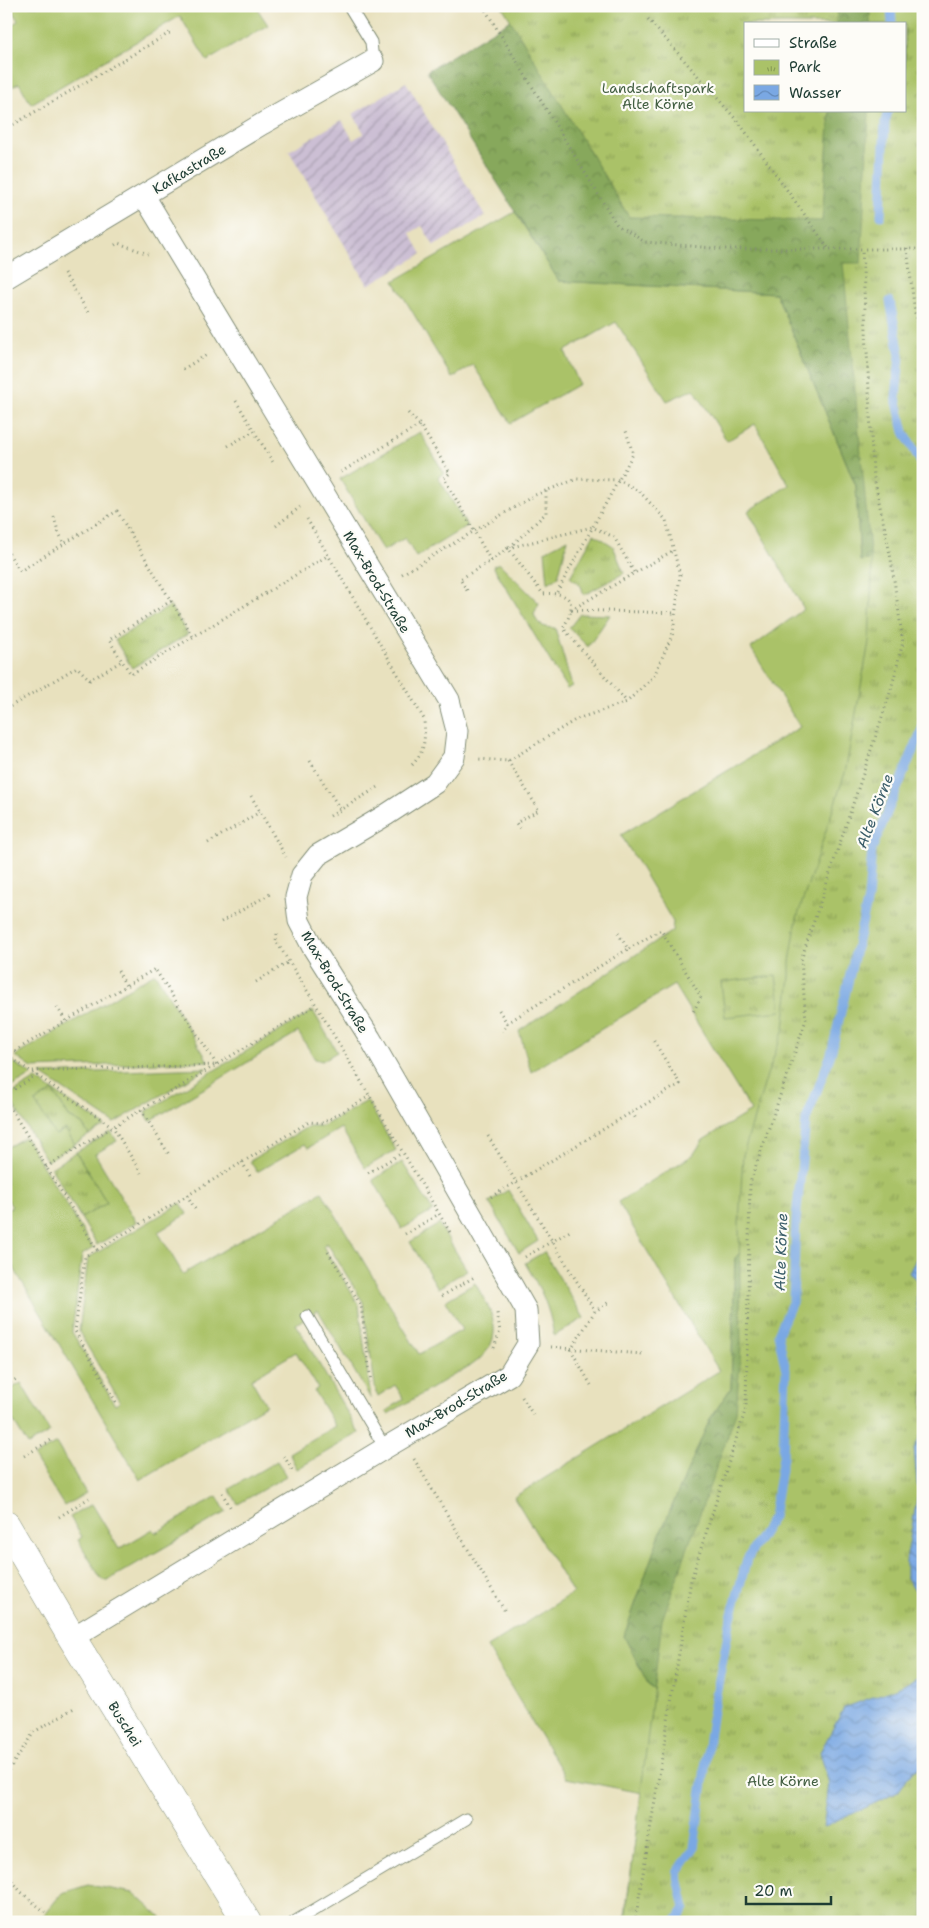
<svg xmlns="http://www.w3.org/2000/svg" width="929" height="1928" viewBox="0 0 929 1928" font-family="'Shantell Sans',sans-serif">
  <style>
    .industrial { fill: url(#industrial-furrows) }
    .grass { fill: #aac268; stroke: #64804e }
    .forest { fill: url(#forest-crowns); stroke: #537248 }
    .park { fill: url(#park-tufts); stroke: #64804e }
    .water { fill: url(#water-waves); stroke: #4c728c }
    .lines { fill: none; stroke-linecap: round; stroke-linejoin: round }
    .stream { stroke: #7aa8e3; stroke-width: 9 }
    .service-casing { stroke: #848f79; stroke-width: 13 }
    .minor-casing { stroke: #848f79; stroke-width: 23 }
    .tertiary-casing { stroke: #848f79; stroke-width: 29 }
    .path { stroke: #848f79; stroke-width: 3; stroke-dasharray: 1 4; stroke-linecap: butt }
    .service { stroke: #fff; stroke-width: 11 }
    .minor { stroke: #fff; stroke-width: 21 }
    .tertiary { stroke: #fff; stroke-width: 28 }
    .labels { text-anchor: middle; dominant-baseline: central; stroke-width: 4.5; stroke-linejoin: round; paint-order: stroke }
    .park-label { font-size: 14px; fill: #425e41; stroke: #fdfcf7 }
    .street-label { font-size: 14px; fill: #1f3d34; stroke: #fdfcf7 }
    .water-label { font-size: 15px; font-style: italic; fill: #3a5d69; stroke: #fdfcf7 }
  </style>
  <defs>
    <pattern id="industrial-furrows" width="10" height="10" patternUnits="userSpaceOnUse" patternTransform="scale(1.25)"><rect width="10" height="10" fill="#ccbfd4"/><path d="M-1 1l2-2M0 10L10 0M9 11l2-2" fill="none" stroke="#a59cad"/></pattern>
    <pattern id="forest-crowns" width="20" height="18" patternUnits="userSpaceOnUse" patternTransform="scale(1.25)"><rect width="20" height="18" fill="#87a85c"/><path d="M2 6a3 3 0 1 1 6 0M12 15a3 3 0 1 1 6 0" fill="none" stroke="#6e8a4d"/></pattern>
    <pattern id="park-tufts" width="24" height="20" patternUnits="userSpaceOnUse" patternTransform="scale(1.25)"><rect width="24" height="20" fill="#aac268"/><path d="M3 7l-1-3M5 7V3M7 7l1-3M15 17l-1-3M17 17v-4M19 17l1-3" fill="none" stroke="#8a9f56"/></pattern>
    <pattern id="water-waves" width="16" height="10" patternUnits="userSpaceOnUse" patternTransform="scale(1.25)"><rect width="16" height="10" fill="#7aa8e3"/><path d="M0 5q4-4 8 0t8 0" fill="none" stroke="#638ab9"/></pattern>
  </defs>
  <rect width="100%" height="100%" fill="#fdfcf7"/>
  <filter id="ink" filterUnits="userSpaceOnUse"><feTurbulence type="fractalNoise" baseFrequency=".02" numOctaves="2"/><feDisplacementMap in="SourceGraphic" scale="10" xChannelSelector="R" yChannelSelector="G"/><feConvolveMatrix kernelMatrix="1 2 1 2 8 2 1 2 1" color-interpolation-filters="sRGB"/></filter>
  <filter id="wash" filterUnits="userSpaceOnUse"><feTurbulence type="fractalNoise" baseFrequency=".0096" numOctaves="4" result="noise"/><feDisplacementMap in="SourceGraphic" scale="20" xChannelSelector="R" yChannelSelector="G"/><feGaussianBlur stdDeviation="1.12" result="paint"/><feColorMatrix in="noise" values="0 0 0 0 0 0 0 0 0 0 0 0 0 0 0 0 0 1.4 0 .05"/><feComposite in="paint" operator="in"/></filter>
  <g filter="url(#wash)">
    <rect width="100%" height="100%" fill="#e8e1be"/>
    <path class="industrial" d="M406 82 485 216 434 246 422 226 410 233 422 254 368 285 289 151 342 120 353 140 364 133 353 114Z"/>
    <path class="grass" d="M11 6H260L261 8 258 10 268 25 207 61 180 16 31 104 19 83 6 90V28L18 21Z
      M515 212 559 281 776 293 856 486 860 560 904 554 769 1224 735 1258 731 1388 710 1419 684 1701 646 1922H624L642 1793 566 1778 487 1647 573 1593 514 1497 719 1371 618 1202 693 1155 703 1140 751 1111 674 985 531 1072 519 1031 672 931 673 922 621 835 800 727 751 648 804 609 748 511 789 485 755 424 727 441 694 389 667 401 616 322 565 351 579 384 511 423 473 365 452 378 394 281Z
      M420 432 444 473 438 477 467 526 416 557 405 538 383 551 340 479Z
      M568 539 558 577 548 583 545 551Z
      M499 563 539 603 534 614C537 625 544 628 555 628L572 686 567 689 493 566Z
      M155 973 208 1061 32 1068 15 1056Z
      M313 1011 337 1052 322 1061 315 1059 298 1032 150 1121 145 1112Z
      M9 1059 32 1075 6 1090V1060Z
      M207 1068 114 1123 41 1074Z
      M36 1079 105 1126 89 1135 82 1124 69 1117 53 1091 36 1102 56 1135 65 1129 75 1144 47 1161 8 1096Z
      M367 1101 396 1150 365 1168 341 1128 308 1148 305 1144 257 1172 250 1161 309 1126H323Z
      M111 1132 117 1141 95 1154 136 1222 97 1245 81 1218 107 1203 76 1152Z
      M25 1137 93 1248 82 1255 72 1332 115 1405 120 1402 79 1332 88 1258 181 1203 187 1214 158 1232 183 1274 322 1192 419 1354 462 1330 445 1301 475 1283C491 1311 508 1336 476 1362L388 1414 386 1411 404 1399 395 1385 378 1396 376 1393 363 1302 327 1243 323 1246 359 1305 371 1399 318 1310 296 1324 359 1433 297 1469 289 1453 335 1426 314 1391 318 1388 296 1352 251 1379 266 1405 140 1480 6 1255V1210L12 1207 6 1197V1148Z
      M402 1162 433 1211 402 1229 373 1180Z
      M508 1190 538 1241 519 1253 489 1202Z
      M439 1224 467 1270 438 1288 410 1242Z
      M544 1252 584 1318 554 1336C549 1304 541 1290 525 1263Z
      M21 1383 50 1432 28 1445 6 1409V1392Z
      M56 1443 86 1493 64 1506 34 1457Z
      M277 1461 286 1476 238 1504 229 1489Z
      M217 1496 226 1512 108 1580H103L100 1577 78 1540 82 1537 70 1517 92 1504 119 1549 153 1529 156 1533Z
      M88 1885 134 1893 166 1922H38L62 1893Z"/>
    <path class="forest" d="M838 6H923V1818L684 1701 649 1686 624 1636 659 1536 710 1419 731 1388 735 1258 769 1223 904 554 860 561 856 486 776 293 559 281 427 71 511 20 629 217 822 220 830 111H905V24H837Z"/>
    <path class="park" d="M502 6H838L837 24H745V111H830L822 221 629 217Z
      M870 6H923V1922H625L662 1620 736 1412 741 1347 739 1224 743 1155 767 1075 784 1029 790 976V962L797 918 845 773 869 642 872 572 843 263H861L869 111H905V24H870Z
      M594 534 613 546 624 573 584 595 581 586 570 577Z
      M170 606 188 634 132 668 115 640Z
      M580 614 610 615 588 647 569 628Z
      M776 976 781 1011 725 1017 721 982Z
      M53 1091 69 1117 82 1124 89 1135 75 1144 65 1129 55 1135 35 1102Z
      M76 1152 107 1203 81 1218 51 1168Z"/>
    <path class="water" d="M923 1254V1325C913 1315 918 1292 916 1279L909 1273 918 1255Z
      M923 1431V1597L917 1594 906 1577V1561L918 1493 914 1449Z
      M923 1674V1766L913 1771 898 1792 823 1828 829 1784 820 1752 844 1708 902 1686Z"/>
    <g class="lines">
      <path class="stream" d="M891 6 892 24
        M881 216 885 122 888 111
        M890 301 900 355 896 398 904 432 923 466
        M676 1922 685 1908 677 1873 694 1848 713 1710 731 1618 747 1559 773 1517 783 1457 786 1370 778 1334 793 1300 796 1220 806 1120 831 1054 868 899 872 849 923 727"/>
    </g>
  </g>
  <g filter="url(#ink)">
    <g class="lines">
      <defs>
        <path id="service" d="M349 6 371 42 373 61
          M307 1316 385 1448
          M294 1922 466 1819"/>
        <path id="minor" d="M6 278 262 124 373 61
          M72 1638 385 1448 509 1375 528 1344 526 1310 370 1038 312 946 299 921 296 897 302 875 318 855 386 815 435 783 454 757 457 731 449 700 144 196"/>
        <path id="tertiary" d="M6 1525 72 1638 247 1922"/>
      </defs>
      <use href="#service" class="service-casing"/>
      <use href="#minor" class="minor-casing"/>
      <use href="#tertiary" class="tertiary-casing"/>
      <path class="path" d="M483 6 617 225 645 242 724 249H923
        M648 19 740 124 829 249
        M6 123 9 127 173 31
        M115 245 118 243 148 254
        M907 248 915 313 923 335
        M64 273 89 314
        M183 369 208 354
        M236 401 274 464
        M408 413 420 425
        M228 446 254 431
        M341 472 420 425 450 473 444 478 491 561 460 579 468 592
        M54 517 58 531 64 543
        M307 519 424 719C425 739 426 751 411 766
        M276 526 300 507
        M510 547 546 513V491
        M508 548 592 527 614 537 635 574
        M6 549 20 571 117 511 171 601 109 640 122 661
        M491 561 508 548 543 594C572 591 578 604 563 628L627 702
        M402 574 535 495 577 479 619 480 640 492 666 520 680 575 673 633 654 676 627 702 577 719 508 761 478 759
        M557 592 633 454 626 431
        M171 601 193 636
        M571 610 674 550
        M572 610 676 613
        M6 709 77 667 90 680 122 661 131 674 329 555
        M310 761 340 809
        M508 761 539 810 516 823 521 830
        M251 796 286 857
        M330 816 380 786
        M208 843 260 812
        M221 922 270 894
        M618 933 628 949 661 930 701 997 692 1014
        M277 934 276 941 316 1005 451 1234
        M118 971 126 986
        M256 982 289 962
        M57 1007 66 1021
        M499 1010 507 1023 503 1032
        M507 1023 628 949
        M6 1056 155 969 217 1065 31 1071
        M8 1056 113 1127 141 1173
        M6 1094 38 1075
        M6 1101 97 1250 309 1122 323 1123 370 1096
        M141 1110 170 1156
        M632 1112 680 1084 652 1038
        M488 1136 595 1311
        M242 1162 250 1176
        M46 1167 316 1005
        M368 1173 402 1153
        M187 1195 195 1209
        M491 1197 632 1112 636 1119
        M405 1234 439 1214
        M97 1250 85 1256 75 1331 116 1402
        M328 1252 361 1305 371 1382
        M525 1257 570 1231
        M442 1296 476 1276
        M551 1347 643 1354
        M494 1348 500 1331 497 1313
        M6 1385 18 1378
        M591 1385 571 1350 595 1311 611 1301
        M522 1397 535 1418
        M24 1456 53 1439
        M284 1456 294 1473
        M414 1459 506 1613
        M222 1493 232 1510
        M59 1517 89 1498
        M6 1774 34 1732 74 1708
        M6 1785 8 1805 6 1809
        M6 1873 21 1892 45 1912
        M635 1922 691 1580 746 1408 750 1183 806 1020 801 960 891 690 903 642 891 559 873 473 862 249"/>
      <use href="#service" class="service"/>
      <use href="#minor" class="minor"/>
      <use href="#tertiary" class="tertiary"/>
    </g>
  </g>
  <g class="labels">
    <g class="park-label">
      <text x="658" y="88">Landschaftspark<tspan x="658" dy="16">Alte Körne</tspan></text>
      <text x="783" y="1781">Alte Körne</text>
    </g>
    <g class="street-label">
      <text transform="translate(189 169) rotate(-31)">Kafkastraße</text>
      <text transform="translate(377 582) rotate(59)">Max-Brod-Straße</text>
      <text transform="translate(335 982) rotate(59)">Max-Brod-Straße</text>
      <text transform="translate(456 1404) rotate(-31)">Max-Brod-Straße</text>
      <text transform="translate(125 1724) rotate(58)">Buschei</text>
    </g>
    <g class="water-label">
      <text transform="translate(875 811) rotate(-69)">Alte Körne</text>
      <text transform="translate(781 1252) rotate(-88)">Alte Körne</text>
    </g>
  </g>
  <rect width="929" height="1928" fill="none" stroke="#fdfcf7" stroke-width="25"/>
  <rect x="744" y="22" width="162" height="90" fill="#fdfcf7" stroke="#a4b0a9"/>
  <rect x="754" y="39" width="25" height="8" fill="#ffffff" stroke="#a4b0a9"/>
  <text x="789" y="48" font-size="15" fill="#1f3d34">Straße</text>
  <rect x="754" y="60" width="25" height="15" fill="url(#park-tufts)" stroke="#a4b0a9"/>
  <text x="789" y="72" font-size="15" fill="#1f3d34">Park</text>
  <rect x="754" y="85" width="25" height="15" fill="url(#water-waves)" stroke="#a4b0a9"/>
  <text x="789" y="98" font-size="15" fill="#1f3d34">Wasser</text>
  <path d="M746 1896v8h85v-8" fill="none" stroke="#1f3d34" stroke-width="2.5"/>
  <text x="754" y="1896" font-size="15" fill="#1f3d34" stroke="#fdfcf7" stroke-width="4" paint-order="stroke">20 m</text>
</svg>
